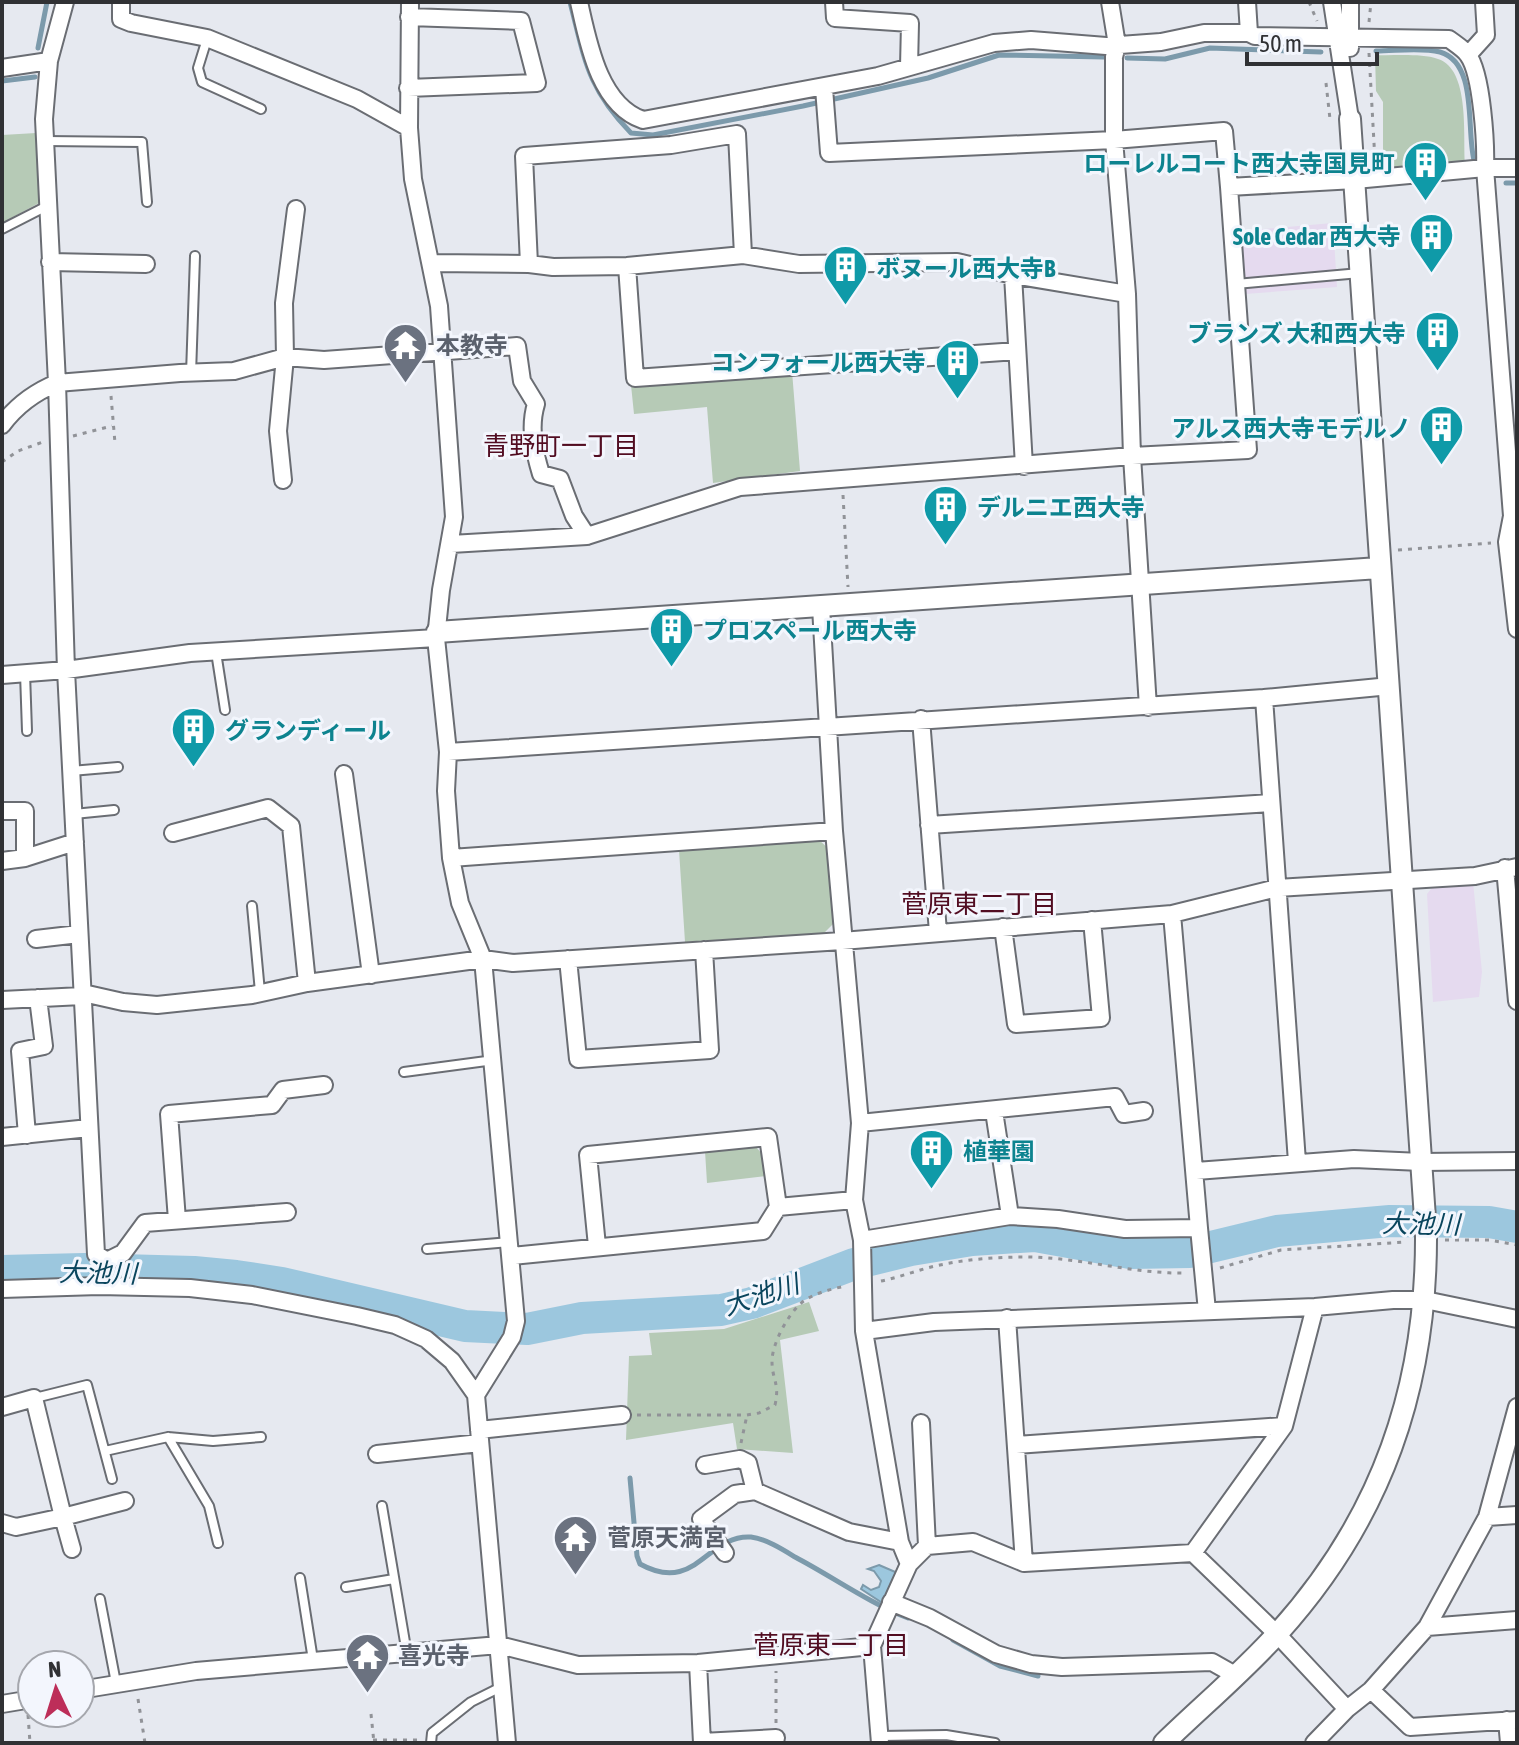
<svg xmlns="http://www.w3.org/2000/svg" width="1519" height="1745" viewBox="0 0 1519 1745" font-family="'Asap Condensed','Noto Sans JP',sans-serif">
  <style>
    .commercial { fill: #e5daef }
    .green { fill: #b6cab6 }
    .water { fill: #9cc7de; stroke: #7c9aab; stroke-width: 2 }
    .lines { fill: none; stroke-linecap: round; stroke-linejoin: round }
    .stream { stroke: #7c9aab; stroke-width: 5 }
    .river { stroke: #9cc7de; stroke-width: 32 }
    .service-casing { stroke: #6a6d73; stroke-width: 12 }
    .minor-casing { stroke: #6a6d73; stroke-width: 20 }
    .tertiary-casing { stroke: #6a6d73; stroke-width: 24 }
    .path { stroke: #919398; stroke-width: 3; stroke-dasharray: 4 6; stroke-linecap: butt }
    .service { stroke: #fff; stroke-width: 8 }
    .minor { stroke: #fff; stroke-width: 16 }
    .tertiary { stroke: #fff; stroke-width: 20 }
    .labels { text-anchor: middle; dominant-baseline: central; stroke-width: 6; stroke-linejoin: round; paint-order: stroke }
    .culture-label { font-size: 24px; font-weight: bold; fill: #0d838f; stroke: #f3f6fd; text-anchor: end }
    .worship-label { font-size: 24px; font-weight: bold; fill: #5b616d; stroke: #f3f6fd; text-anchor: start }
    .neighbourhood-label { font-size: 26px; fill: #520d22; stroke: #f3f6fd }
    .water-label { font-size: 26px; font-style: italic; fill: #0a455d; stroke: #f3f6fd }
  </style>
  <rect width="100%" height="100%" fill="#e6e9f0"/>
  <path class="commercial" d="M1333 223 1337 287 1245 294 1240 231Z
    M1473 882 1482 972 1479 997 1433 1002 1427 894 1435 884Z"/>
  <path class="green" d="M1375 55C1395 56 1420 53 1438 59 1470 69 1463 135 1465 163L1383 169V102L1376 91Z
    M36 133 39 203 2 223V135Z
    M792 371 800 471 713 483 707 407 634 414 631 385Z
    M819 840 830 850 835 922 824 933 685 942 679 850Z
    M755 1146 765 1157 767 1176 707 1183 705 1151Z
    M809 1302 819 1331 780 1340 793 1453 737 1449 733 1423 626 1440 629 1356 652 1355 649 1333 724 1329Z"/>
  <path class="water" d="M879 1565 900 1574 884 1604 861 1589 863 1585 871 1590 879 1587 881 1581 874 1571 868 1569Z"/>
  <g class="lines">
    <path class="stream" d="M570 2C585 60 587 88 631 133L653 135 803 106 928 78 999 55 1104 57
      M38 48 47 2
      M1376 51C1396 51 1420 47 1440 52 1478 63 1466 129 1474 160
      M1127 58 1165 59 1210 48 1321 52
      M2 81 35 77
      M1506 183H1517
      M630 1478 637 1556 640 1564C696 1595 707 1534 751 1537 766 1539 782 1549 795 1557 833 1577 869 1603 908 1618
      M953 1640 1000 1666 1038 1676"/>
    <path class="river" d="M2 1271 84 1269 194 1272 236 1276 282 1283 465 1326 527 1329 582 1318 721 1310 752 1303 854 1264 911 1250 972 1240 1035 1236 1130 1253 1190 1252 1277 1231 1390 1221 1489 1222 1517 1227"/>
    <defs>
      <path id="service" d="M207 39 198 68 202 82 261 109
        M45 141 142 142 147 202
        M2 229 47 206
        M1236 284 1360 273
        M191 374 195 256
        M216 652 225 710
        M25 673 27 731
        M71 771 118 767
        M74 814 114 810
        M252 906 260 992
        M404 1072 494 1060
        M427 1249 510 1242
        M35 1398 87 1385 112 1479
        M168 1437 209 1506 218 1543
        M105 1451 168 1437 213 1441 261 1437
        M382 1506 407 1654
        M300 1578 313 1660
        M346 1587 394 1579
        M100 1599 116 1683
        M880 1736 946 1735 995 1743
        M431 1743 432 1733 471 1702 501 1687"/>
      <path id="minor" d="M65 2 49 61 44 119 57 383 66 670 96 1254 107 1261
        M121 2V19L131 23 207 38 357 99 409 128
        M410 2 409 128 413 179 439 306 454 517 441 590 436 638 448 752 446 791 451 858 460 903 483 959 516 1321 512 1337 476 1395
        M579 2C588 42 599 105 643 120L878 76 994 43 1031 40 1106 46 1161 42 1204 33H1249L1255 36 1449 39C1454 43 1464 49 1468 55 1482 74 1486 144 1485 168H1517
        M834 2 835 18 910 23 909 67
        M1110 2 1117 45 1114 57V140L1127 294 1132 456 1148 707
        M1247 2 1249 33
        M1332 2 1350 119
        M1350 48V2
        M1468 55 1486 35 1484 2
        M2 68 49 61
        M408 88 537 83 521 21 409 17
        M824 88 829 153 1114 140 1224 131 1229 187 1355 180 1485 168 1512 516 1507 542 1517 629
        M50 262 146 264
        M431 263 529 264 553 267 627 266 743 255 799 264 957 262 1013 275 1127 294
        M529 264 524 156 671 145 737 134 743 255
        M627 266 635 378 1017 351
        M1013 275 1024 466
        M2 425C16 406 35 392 57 383L180 373 234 371 285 357 324 360 517 346 522 381 536 404C529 427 534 451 541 474L560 479 574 516 587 536
        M283 480 278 431 285 357 284 303 296 209
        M451 544 587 536 740 487 1132 456 1248 450 1229 187
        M821 607 834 831 860 1123 854 1200 862 1240 864 1331 900 1542 909 1564 872 1646 880 1743
        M2 675 66 670 190 653 436 638
        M1264 698 1390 686
        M921 719 938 932
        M448 752 1264 698 1297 1162
        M344 774 371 975
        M2 811H25V858
        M929 825 1271 803
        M173 833 268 808 291 826 307 983
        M451 858 834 831
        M2 861 25 858 75 842
        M1505 868 1517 1001
        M1003 927 1016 1024 1101 1018 1092 920
        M36 939 79 934
        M568 959 578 1059 710 1050 704 950
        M83 993 123 1002 157 1005 252 995 307 983 483 959 513 963 842 941 1172 914 1277 888 1475 876 1517 867
        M2 1000 82 996
        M994 1111 1010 1216
        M860 1123 1115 1097 1124 1114 1144 1111
        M27 1135 20 1051 44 1046 38 998
        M2 1137 89 1128
        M1196 1171 1354 1159 1421 1162 1517 1161
        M778 1207 854 1200
        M177 1220 169 1114 272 1105 283 1090 324 1085
        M1199 1228 1207 1311
        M862 1240 1010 1216 1058 1219 1125 1229 1199 1228 1172 914
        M512 1256 763 1231 778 1207 768 1137 588 1155 597 1246
        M99 1286 107 1261 123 1253 145 1223 287 1212
        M2 1289 99 1286 190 1288 252 1295 357 1316 395 1325 426 1339 452 1361 476 1395 507 1743
        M1007 1318 1024 1563
        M864 1331 934 1322 1315 1307 1393 1300H1425L1517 1319
        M2 1407 34 1398 63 1517 16 1527 2 1523
        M921 1423 927 1546
        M479 1430 622 1415
        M1016 1445 1284 1426
        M377 1454 480 1443
        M705 1465 740 1459 748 1463 755 1491
        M1487 1517 1517 1515
        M72 1549 63 1517 125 1501
        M725 1553 701 1519 735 1494 755 1491 849 1532 900 1542
        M1193 1553 1284 1426 1315 1307
        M909 1564 927 1546 973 1542 1024 1563 1193 1553 1277 1634 1347 1709
        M891 1602 930 1618 996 1654 1031 1664 1062 1667 1212 1662 1235 1675
        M1427 1627 1517 1620
        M698 1663 702 1743
        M80 1690 196 1671 499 1645 578 1665 698 1663 872 1646
        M1371 1690 1410 1727 1517 1720
        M2 1704 32 1699
        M1507 1720 1509 1743
        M702 1742 776 1738
        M1314 1743 1347 1709 1371 1690 1427 1627 1487 1517 1517 1407"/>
      <path id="tertiary" d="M437 632 1379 568
        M1164 1743C1201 1707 1243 1672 1278 1633 1382 1518 1427 1387 1426 1233L1350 119"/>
    </defs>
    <use href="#service" class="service-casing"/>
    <use href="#minor" class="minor-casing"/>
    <use href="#tertiary" class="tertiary-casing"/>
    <path class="path" d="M1309 2 1317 21
      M1369 22 1371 2
      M1369 53 1375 161
      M1326 83 1330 119
      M111 396 115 443
      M73 436 112 426
      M2 462 18 451 43 442
      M843 495 848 587
      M1398 550 1491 543
      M1445 1240H1489L1517 1245
      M1220 1268 1281 1250 1406 1242
      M881 1281C901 1277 920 1269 940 1265 968 1259 998 1257 1026 1257 1080 1257 1132 1274 1185 1273
      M637 1415H747L759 1413 775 1405C780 1383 772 1380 772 1361 772 1345 786 1318 799 1305 810 1294 831 1289 846 1286
      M741 1443 747 1415
      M138 1699 145 1743
      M371 1714 374 1743
      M28 1715 30 1743
      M776 1723V1671
      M373 1740H418"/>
    <use href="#service" class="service"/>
    <use href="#minor" class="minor"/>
    <use href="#tertiary" class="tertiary"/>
  </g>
  <defs>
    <symbol id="building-pin" viewBox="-11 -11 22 30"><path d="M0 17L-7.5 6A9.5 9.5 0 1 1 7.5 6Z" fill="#0f9aa8" stroke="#f3f6fd"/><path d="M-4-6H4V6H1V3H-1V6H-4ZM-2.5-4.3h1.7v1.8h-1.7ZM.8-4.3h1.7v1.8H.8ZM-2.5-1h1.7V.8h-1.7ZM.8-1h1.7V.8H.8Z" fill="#fff"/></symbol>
    <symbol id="temple-pin" viewBox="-11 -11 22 30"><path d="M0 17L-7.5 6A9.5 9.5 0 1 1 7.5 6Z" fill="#6b7280" stroke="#f3f6fd"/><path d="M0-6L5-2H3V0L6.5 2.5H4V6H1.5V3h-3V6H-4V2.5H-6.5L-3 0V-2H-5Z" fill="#fff"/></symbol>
  </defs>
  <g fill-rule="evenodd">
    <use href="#building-pin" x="1400" y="138" width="51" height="69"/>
    <use href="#building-pin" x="1406" y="210" width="51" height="69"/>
    <use href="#building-pin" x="820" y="242" width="51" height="69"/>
    <use href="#building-pin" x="1412" y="308" width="51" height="69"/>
    <use href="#temple-pin" x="380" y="320" width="51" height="69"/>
    <use href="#building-pin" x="932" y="336" width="51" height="69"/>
    <use href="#building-pin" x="1416" y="402" width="51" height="69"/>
    <use href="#building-pin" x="920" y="482" width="51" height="69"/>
    <use href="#building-pin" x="646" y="604" width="51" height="69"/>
    <use href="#building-pin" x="168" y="704" width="51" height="69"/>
    <use href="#building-pin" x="906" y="1126" width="51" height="69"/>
    <use href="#temple-pin" x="550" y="1512" width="51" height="69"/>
    <use href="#temple-pin" x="342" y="1630" width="51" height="69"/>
  </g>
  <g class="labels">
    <g class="culture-label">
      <text x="1395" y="163">ローレルコート西大寺国見町</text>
      <text x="1401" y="236">Sole Cedar 西大寺</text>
      <text x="876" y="268" text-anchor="start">ボヌール西大寺B</text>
      <text x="1406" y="333">ブランズ 大和西大寺</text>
      <text x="926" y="362">コンフォール西大寺</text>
      <text x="1411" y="428">アルス西大寺モデルノ</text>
      <text x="977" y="507" text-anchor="start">デルニエ西大寺</text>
      <text x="703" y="630" text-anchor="start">プロスペール西大寺</text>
      <text x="225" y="730" text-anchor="start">グランディール</text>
      <text x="963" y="1151" text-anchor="start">植華園</text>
    </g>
    <g class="worship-label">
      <text x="436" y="345">本教寺</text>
      <text x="607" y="1537">菅原天満宮</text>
      <text x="398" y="1655">喜光寺</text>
    </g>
    <g class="neighbourhood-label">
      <text x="561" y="446">青野町一丁目</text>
      <text x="979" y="904">菅原東二丁目</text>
      <text x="831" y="1645">菅原東一丁目</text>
    </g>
    <g class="water-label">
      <text transform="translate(1421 1224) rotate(1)">大池川</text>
      <text transform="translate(98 1273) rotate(1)">大池川</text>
      <text transform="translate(761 1295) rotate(-18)">大池川</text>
    </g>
  </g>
  <rect width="1519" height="1745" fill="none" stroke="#303134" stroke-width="8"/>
  <g transform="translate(56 1689) rotate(356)"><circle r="38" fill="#f3f6fd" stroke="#a5a7ad" stroke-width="2"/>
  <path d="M0-6L14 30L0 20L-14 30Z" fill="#bd2e59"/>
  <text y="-12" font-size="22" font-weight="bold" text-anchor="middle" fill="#303134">N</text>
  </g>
  <path d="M1247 52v12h130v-12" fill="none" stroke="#303134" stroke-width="4"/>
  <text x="1259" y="52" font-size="24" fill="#303134" stroke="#f3f6fd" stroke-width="6" paint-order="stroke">50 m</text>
</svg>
